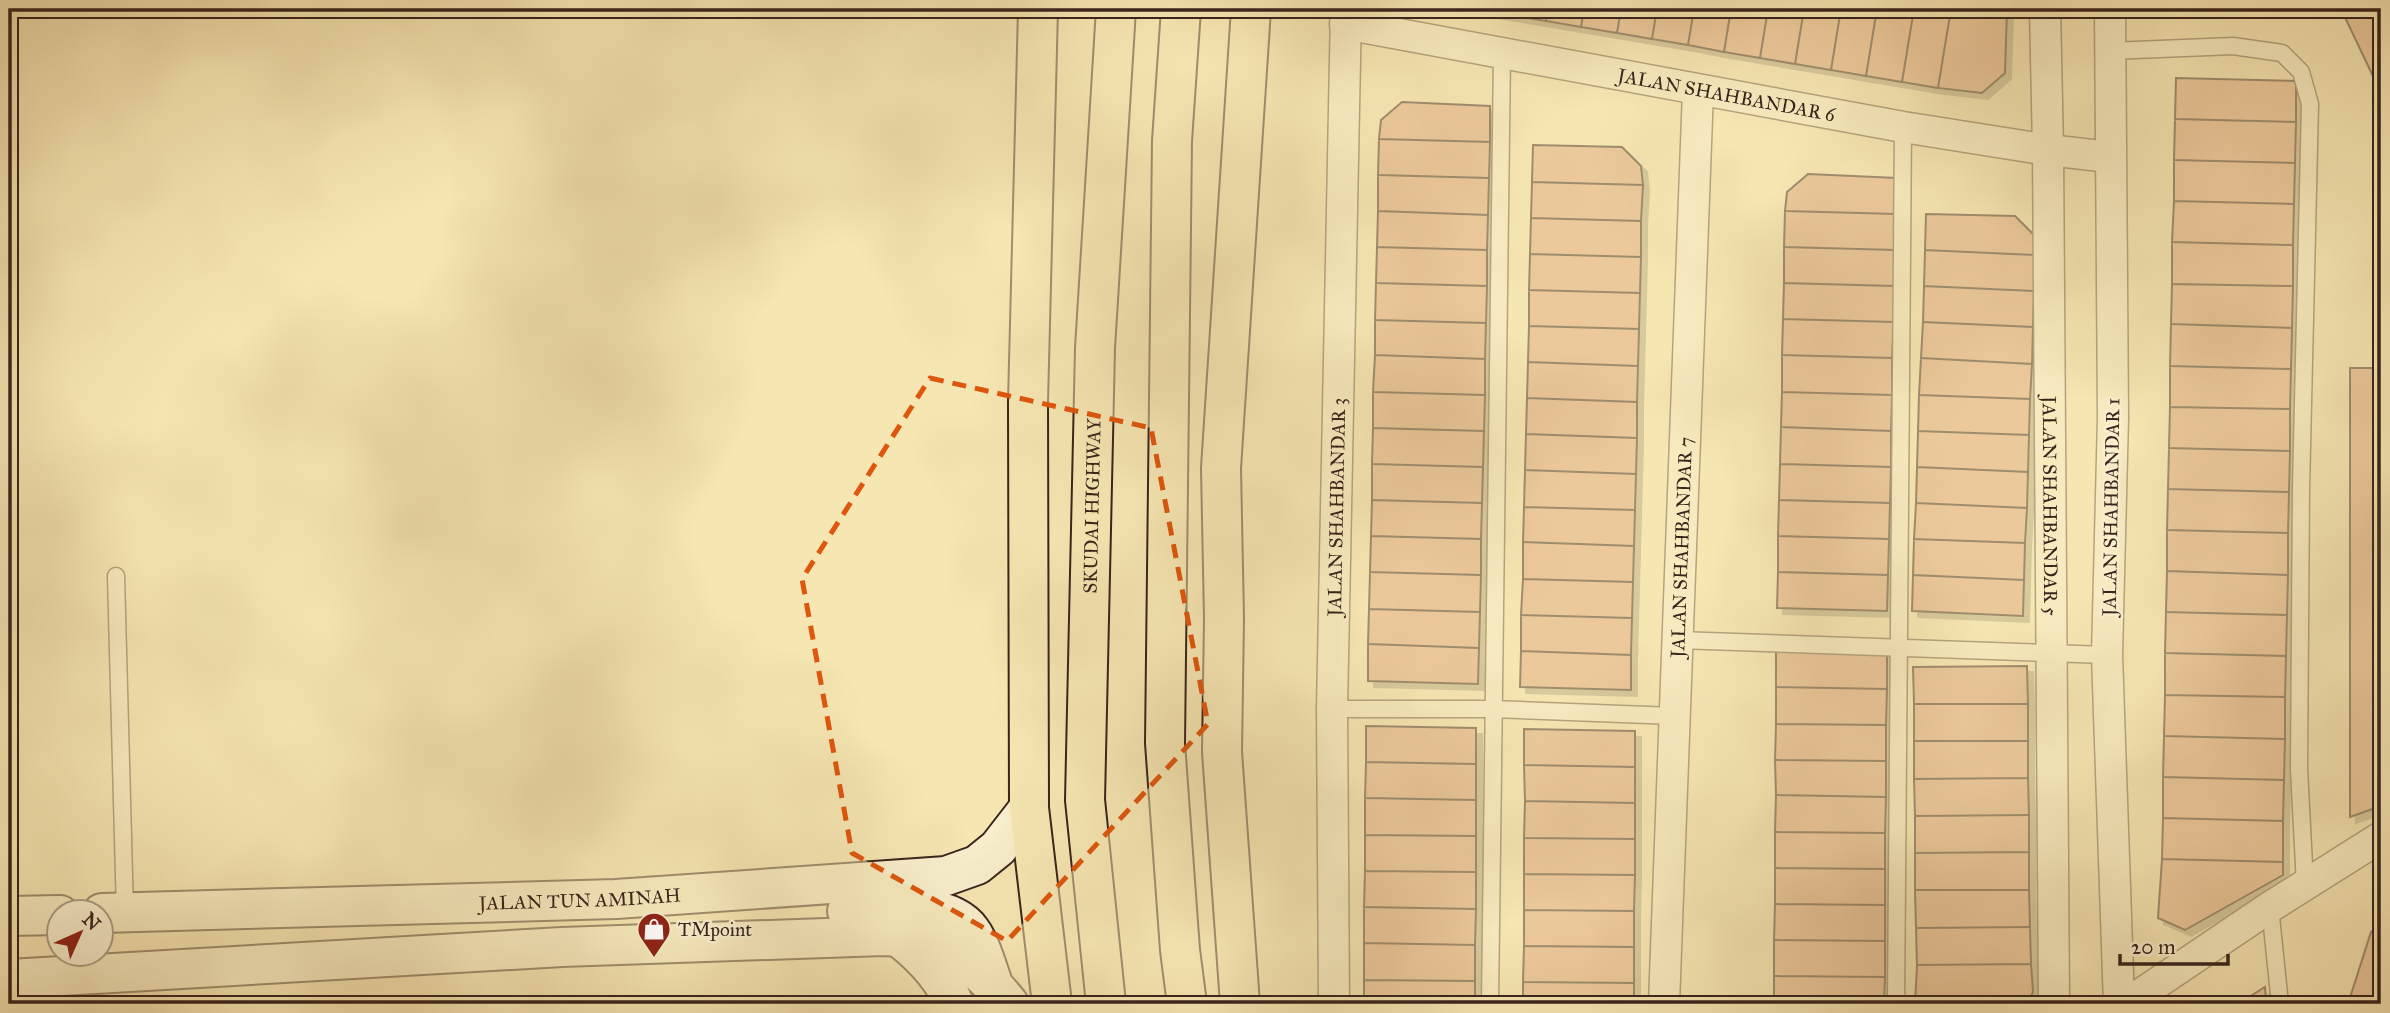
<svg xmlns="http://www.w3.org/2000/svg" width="2390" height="1013" viewBox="0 0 2390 1013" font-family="'IM FELL Great Primer',serif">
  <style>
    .building { fill: #dfa77f; stroke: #39241c; stroke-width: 2; filter: url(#shadow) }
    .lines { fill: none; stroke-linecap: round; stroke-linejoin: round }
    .lane-casing { stroke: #685442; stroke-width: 19 }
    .street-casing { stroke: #685442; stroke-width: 33 }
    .secondary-casing { stroke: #39241c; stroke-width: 42 }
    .primary-casing { stroke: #39241c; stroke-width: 42 }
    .highway-casing { stroke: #39241c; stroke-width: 42 }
    .lane { stroke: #f9efcd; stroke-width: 16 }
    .street { stroke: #f9efcd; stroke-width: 30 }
    .secondary { stroke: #f9efcd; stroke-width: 38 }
    .primary { stroke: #f6e6b2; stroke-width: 38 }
    .highway { stroke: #f6e6b2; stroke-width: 38 }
    .marked { fill: none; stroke: #df560d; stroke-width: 5; stroke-dasharray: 14 9; stroke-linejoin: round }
    .labels { text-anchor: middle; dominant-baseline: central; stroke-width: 5; stroke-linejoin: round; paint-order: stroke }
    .street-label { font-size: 19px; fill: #39241c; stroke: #f9efcd }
    .poi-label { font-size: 19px; fill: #39241c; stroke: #f9efcd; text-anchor: start }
  </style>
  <defs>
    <filter id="shadow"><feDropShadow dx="6" dy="6" stdDeviation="0" flood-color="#0004"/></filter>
  </defs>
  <rect width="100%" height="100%" fill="#f6e6b2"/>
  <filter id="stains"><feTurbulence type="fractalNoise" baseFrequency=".00286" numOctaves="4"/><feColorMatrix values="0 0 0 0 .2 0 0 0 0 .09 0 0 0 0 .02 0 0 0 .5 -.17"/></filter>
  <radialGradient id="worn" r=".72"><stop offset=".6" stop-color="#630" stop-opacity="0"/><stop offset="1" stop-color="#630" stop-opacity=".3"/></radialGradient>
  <path class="building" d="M1474 9H1511L1510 15Z
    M1511 9H1548L1546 21 1510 15Z
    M1548 9H1584L1581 27 1546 21Z
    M1584 9H1621L1617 33 1581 27Z
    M1621 9H1657L1652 39 1617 33Z
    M1657 9H1694L1688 45 1652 39Z
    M1694 9H1731L1724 52 1688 45Z
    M1731 9H1768L1760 58 1724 52Z
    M1768 9H1804L1795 64 1760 58Z
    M1804 9H1841L1831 70 1795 64Z
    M1841 9H1877L1866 76 1831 70Z
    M1877 9H1914L1902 82 1866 76Z
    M1914 9H1951L1938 88 1902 82Z
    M1951 9H2007L2005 73 1982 93 1938 88Z
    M2341 9H2381V93Z
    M2176 78 2296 81V122L2175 119Z
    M1402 102 1490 106V142L1379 139 1381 120Z
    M2175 119 2296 122 2295 163 2174 160Z
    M1379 139 1490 142 1489 178 1378 175Z
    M1533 145 1622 147 1641 166 1643 185 1532 182Z
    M2174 160 2295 163 2294 204 2174 201Z
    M1808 174 1897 178 1896 214 1785 211 1787 192Z
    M1378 175 1489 178 1488 215 1378 211Z
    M1532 182 1643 185 1641 221 1531 218Z
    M2174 201 2294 204 2293 245 2172 242Z
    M1378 211 1488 215 1487 250 1377 247Z
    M1785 211 1896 214 1895 250 1784 247Z
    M1926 214 2015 216 2035 236 2036 255 1925 250Z
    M1531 218 1641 221V257L1530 254Z
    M2172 242 2293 245V286L2172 284Z
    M1377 247 1487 250V286L1376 283Z
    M1784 247 1895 250 1894 286 1784 283Z
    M1925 250 2036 255 2034 291 1924 286Z
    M1530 254 1641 257 1640 293 1529 290Z
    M1376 283 1487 286 1486 323 1375 320Z
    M1784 283 1894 286V322L1783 319Z
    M2172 284 2293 286 2292 328 2171 324Z
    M1924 286 2034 291 2033 327 1923 322Z
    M1529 290 1640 293 1639 329 1529 326Z
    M1783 319 1894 322 1892 358 1782 355Z
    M1375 320 1486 323 1485 359 1375 355Z
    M1923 322 2033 327 2032 364 1921 358Z
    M2171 324 2292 328 2291 369 2170 366Z
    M1529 326 1639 329 1638 366 1528 362Z
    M1375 355 1485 359V395L1373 392Z
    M1782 355 1892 358V395L1782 392Z
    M1921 358 2032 364 2030 399 1919 395Z
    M1528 362 1638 366 1637 402 1527 398Z
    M2170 366 2291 369 2290 409 2170 407Z
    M2350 368H2381V806L2350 817Z
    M1373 392 1485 395 1484 431 1373 428Z
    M1782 392 1892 395 1891 431 1781 427Z
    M1919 395 2030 399 2029 435 1918 431Z
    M1527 398 1637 402V438L1526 434Z
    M2170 407 2290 409V451L2169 448Z
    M1781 427 1891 431V467L1780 464Z
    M1373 428 1484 431 1483 467 1372 464Z
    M1918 431 2029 435 2028 472 1917 467Z
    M1526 434 1637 438 1636 474 1525 470Z
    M2169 448 2290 451 2289 492 2168 489Z
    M1372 464 1483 467 1482 503 1372 500Z
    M1780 464 1891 467 1890 503 1779 500Z
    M1917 467 2028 472 2027 508 1916 503Z
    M1525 470 1636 474 1635 510 1524 507Z
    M2168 489 2289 492 2288 533 2167 530Z
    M1372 500 1482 503 1481 539 1371 536Z
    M1779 500 1890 503 1889 539 1778 536Z
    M1916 503 2027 508 2025 543 1914 539Z
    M1524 507 1635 510 1634 546 1523 542Z
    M2167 530 2288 533V575L2167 571Z
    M1371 536 1481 539V575L1370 572Z
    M1778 536 1889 539 1888 575 1778 572Z
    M1914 539 2025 543 2024 580 1913 575Z
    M1523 542 1634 546 1633 582 1523 579Z
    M2167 571 2288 575 2287 615 2166 612Z
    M1370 572 1481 575 1480 612 1369 609Z
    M1778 572 1888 575 1887 611 1777 608Z
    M1913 575 2024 580 2023 616 1912 611Z
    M1523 579 1633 582 1632 618 1521 615Z
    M1369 609 1480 612 1479 648 1368 644Z
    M2166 612 2287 615 2286 656 2165 653Z
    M1521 615 1632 618 1631 655 1521 651Z
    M1368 644 1479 648 1478 684 1368 681Z
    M1521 651 1631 655V690L1520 687Z
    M1776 651 1887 652V689L1776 687Z
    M2165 653 2286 656 2285 697 2165 695Z
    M2027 666 2028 704H1914L1913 667Z
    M1776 687 1887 689 1886 725 1776 724Z
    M2165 695 2285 697V739L2164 736Z
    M1914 704H2028V741H1914Z
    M1776 724 1886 725V761L1775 760Z
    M1366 726 1476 728V764L1366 762Z
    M1524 729 1635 731V767L1524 765Z
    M2164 736 2285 739 2284 780 2163 777Z
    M1914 741H2028V778L1914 779Z
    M1775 760 1886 761V797L1776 795Z
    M1366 762 1476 764V800L1365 798Z
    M1524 765 1635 767V803L1525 801Z
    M2163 777 2284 780 2283 821 2163 818Z
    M2028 778 2029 815 1915 816 1914 779Z
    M1776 795 1886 797 1885 833 1775 832Z
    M1365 798 1476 800V836L1365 835Z
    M1525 801 1635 803V839L1524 838Z
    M2029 815V852L1915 853V816Z
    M2163 818 2283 821V862L2162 859Z
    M1775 832 1885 833V869L1775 868Z
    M1365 835 1476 836V872L1365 871Z
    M1524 838 1635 839V875L1524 874Z
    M2029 852V890H1915V853Z
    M2162 859 2283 862V875L2185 930 2158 918Z
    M1775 868 1885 869V905L1775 904Z
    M1365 871 1476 872V909L1364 907Z
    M1524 874 1635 875 1634 911 1524 910Z
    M1915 890H2029L2030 927 1916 928Z
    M1775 904 1885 905V941L1774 940Z
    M1364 907 1476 909 1475 945 1364 943Z
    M1524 910 1634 911V947L1524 946Z
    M2381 926V1004H2348L2371 932Z
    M2030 927 2031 964 1917 965 1916 928Z
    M1774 940 1885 941V977L1774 976Z
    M1364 943 1475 945V981L1364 980Z
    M1524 946 1634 947V983L1523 982Z
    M2031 964 2033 992 2027 1004H1915L1917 965Z
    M1774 976 1885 977 1884 1004H1774Z
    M1364 980 1475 981V1004H1364Z
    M1523 982 1634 983V1004H1523Z
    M2265 987 2266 1004H2238Z"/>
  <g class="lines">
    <defs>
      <path id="lane" d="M2110 51 2233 46 2282 53 2301 72 2310 104 2301 489 2299 769 2305 885
        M116 576 125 913
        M1677 640 2107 655
        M1332 709H1493L1674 716
        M2270 907 2280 1004
        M1490 1004 1502 53
        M1896 1004 1903 127"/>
      <g id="street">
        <path id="s1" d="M2045 9 2048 150 2054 1004"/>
        <path d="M2110 9 2113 417 2107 655 2119 1004"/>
        <path id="s2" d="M1345 24 1903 127 2048 150 2110 157"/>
        <path id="s3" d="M1334 1004 1332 709 1346 9"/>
        <path id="s4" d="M1664 1004 1698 90"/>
        <path d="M2126 1004 2270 907 2381 837"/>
      </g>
      <g id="secondary">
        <path d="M847 911C883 910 947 898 971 931 981 945 986 964 992 981"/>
        <path id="s5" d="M102 913 616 899 946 876 977 865 998 848 1029 808"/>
        <path d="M9 916 60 915"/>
        <path d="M901 939C924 957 943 977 954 1004"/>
        <path d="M9 979 562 947 883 936C939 938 975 961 1009 1004"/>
      </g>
      <path id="primary" d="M1038 9 1028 402 1029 808 1052 1004
        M1240 1004 1222 752 1224 618 1221 468 1251 9"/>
      <g id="highway">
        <path d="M1181 9 1172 141 1165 743 1180 950 1187 1004"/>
        <path id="s6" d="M1106 1004 1085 800 1095 348 1116 9"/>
      </g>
    </defs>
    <use href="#lane" class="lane-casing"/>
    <use href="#street" class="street-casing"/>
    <use href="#secondary" class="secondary-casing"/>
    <use href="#primary" class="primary-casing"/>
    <use href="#highway" class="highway-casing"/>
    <use href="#lane" class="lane"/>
    <use href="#street" class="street"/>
    <use href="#secondary" class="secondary"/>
    <use href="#primary" class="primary"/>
    <use href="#highway" class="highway"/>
  </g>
  <path d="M0 0H2390V1013H0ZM930 378 1151 428 1208 724 1007 941 852 853 802 579Z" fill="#f6e6b2" fill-opacity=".55" fill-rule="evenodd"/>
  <path class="marked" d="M930 378 1151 428 1208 724 1007 941 852 853 802 579Z"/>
  <defs>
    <symbol id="shop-pin" viewBox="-11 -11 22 30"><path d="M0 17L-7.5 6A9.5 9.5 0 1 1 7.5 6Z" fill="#8f2418" stroke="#f9efcd"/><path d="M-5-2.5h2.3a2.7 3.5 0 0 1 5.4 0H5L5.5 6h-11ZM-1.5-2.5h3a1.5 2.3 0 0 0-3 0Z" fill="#fff"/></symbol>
  </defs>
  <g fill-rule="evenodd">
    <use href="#shop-pin" x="635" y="910" width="38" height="52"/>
  </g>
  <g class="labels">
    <g class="street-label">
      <text stroke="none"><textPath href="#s2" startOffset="388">JALAN SHAHBANDAR 6</textPath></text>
      <text stroke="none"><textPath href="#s3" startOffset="497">JALAN SHAHBANDAR 3</textPath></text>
      <text stroke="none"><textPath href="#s1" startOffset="497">JALAN SHAHBANDAR 5</textPath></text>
      <text stroke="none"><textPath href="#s6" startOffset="499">SKUDAI HIGHWAY</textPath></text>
      <text transform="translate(2111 507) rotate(-89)">JALAN SHAHBANDAR 1</text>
      <text stroke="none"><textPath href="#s4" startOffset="457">JALAN SHAHBANDAR 7</textPath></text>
      <text stroke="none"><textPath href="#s5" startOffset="478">JALAN TUN AMINAH</textPath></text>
    </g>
    <g class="poi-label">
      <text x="678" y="929">TMpoint</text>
    </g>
  </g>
  <rect width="2390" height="1013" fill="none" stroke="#f6e6b2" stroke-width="35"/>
  <rect x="10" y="10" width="2369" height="992" fill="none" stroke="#39241c" stroke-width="3.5"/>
  <rect x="18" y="18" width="2355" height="978" fill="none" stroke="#39241c" stroke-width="2"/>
  <g transform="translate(80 933) rotate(45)"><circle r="33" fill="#f9efcd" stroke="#ac9e86" stroke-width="2"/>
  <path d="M0-5L12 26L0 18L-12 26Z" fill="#8f2418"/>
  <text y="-10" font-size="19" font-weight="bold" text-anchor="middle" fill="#39241c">N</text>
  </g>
  <path d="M2120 954v10h108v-10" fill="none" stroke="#39241c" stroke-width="3.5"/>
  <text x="2131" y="954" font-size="21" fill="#39241c" stroke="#f9efcd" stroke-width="5" paint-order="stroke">20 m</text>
  <rect width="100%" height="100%" filter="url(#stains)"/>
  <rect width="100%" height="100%" fill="url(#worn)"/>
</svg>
